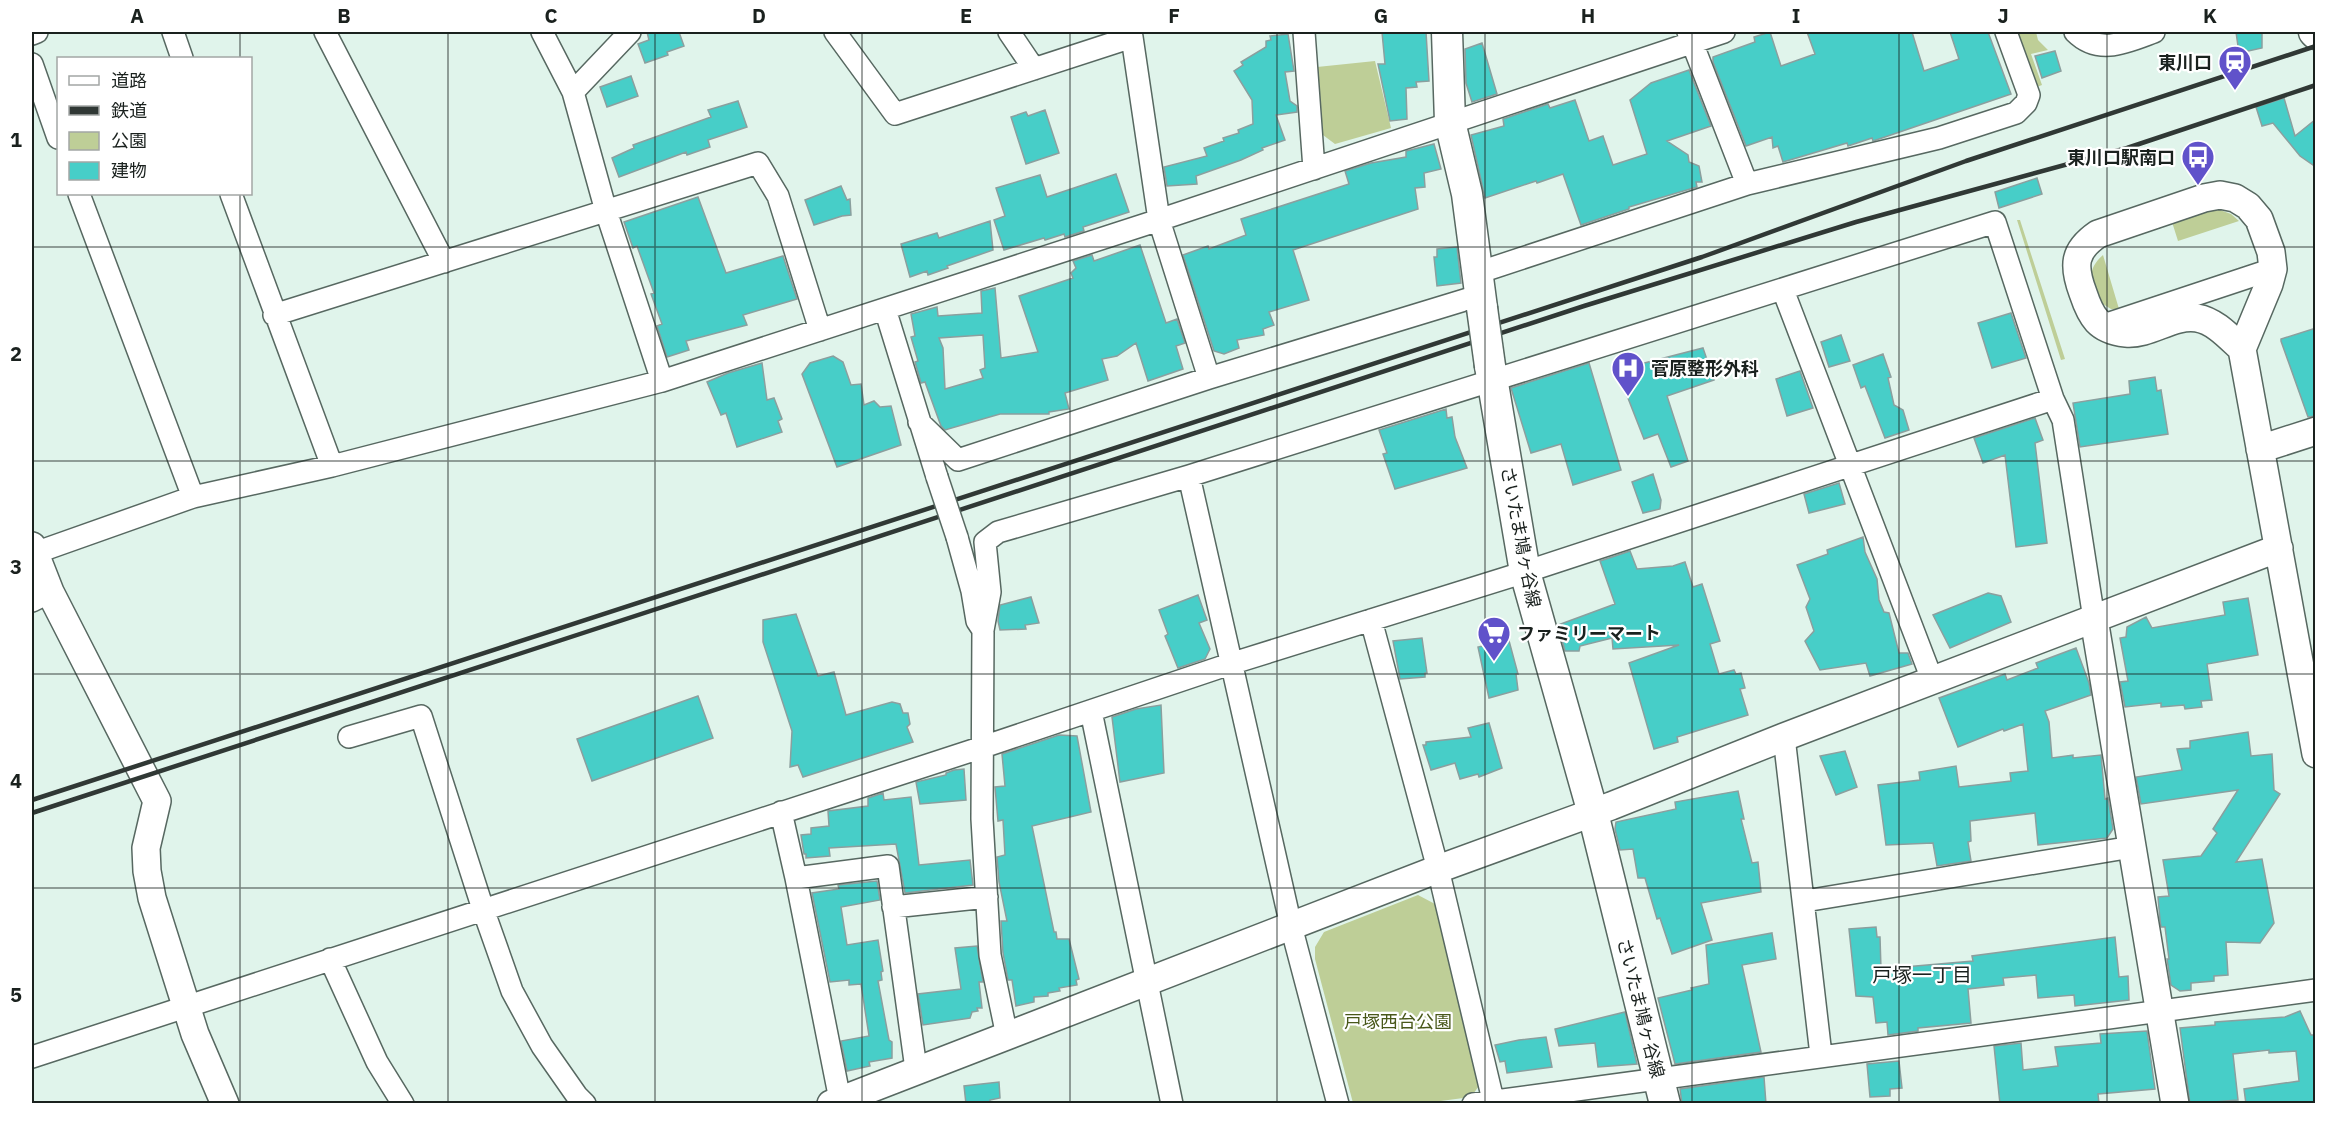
<svg xmlns="http://www.w3.org/2000/svg" width="2347" height="1135" viewBox="0 0 2347 1135" font-family="'IBM Plex Sans','Noto Sans JP',sans-serif">
  <style>
    .green { fill: #bece97 }
    .building { fill: #47cec8; stroke: #8b9f9e; stroke-width: 1.5; fill-rule: evenodd }
    .lines { fill: none; stroke-linecap: round; stroke-linejoin: round }
    .minor-casing { stroke: #576861; stroke-width: 24 }
    .tertiary-casing { stroke: #576861; stroke-width: 30 }
    .secondary-casing { stroke: #576861; stroke-width: 33 }
    .minor { stroke: #fff; stroke-width: 21 }
    .tertiary { stroke: #fff; stroke-width: 27 }
    .secondary { stroke: #fff; stroke-width: 30 }
    .rail { stroke: #303835; stroke-width: 4.5 }
    .minor-bridge-casing { stroke: #576861; stroke-width: 24; stroke-linecap: butt }
    .secondary-bridge-casing { stroke: #576861; stroke-width: 33; stroke-linecap: butt }
    .minor-bridge { stroke: #fff; stroke-width: 21 }
    .secondary-bridge { stroke: #fff; stroke-width: 30 }
    .grid { fill: none; stroke: #1a211e; stroke-width: 1.5; stroke-opacity: 0.55 }
    .labels { text-anchor: middle; dominant-baseline: central; stroke-width: 4.5; stroke-linejoin: round; paint-order: stroke }
    .poi-label { font-size: 18px; font-weight: bold; fill: #1a211e; stroke: #fff; text-anchor: end }
    .street-label { font-size: 18px; fill: #1a211e; stroke: #fff }
    .park-label { font-size: 18px; fill: #49581a; stroke: #fff }
    .neighbourhood-label { font-size: 20px; fill: #1a211e; stroke: #fff }
    .neatline { fill: none; stroke: #1a211e; stroke-width: 2 }
    .grid-label { font-size: 20px; text-anchor: middle; font-weight: bold; fill: #1a211e }
  </style>
  <rect width="100%" height="100%" fill="#e0f4eb"/>
  <path class="green" d="M2015 32H2036L2038 40 2048 50 2031 54 2042 85 2034 88Z
    M1375 61 1391 128 1335 144 1323 135 1317 67Z
    M2220 210 2231 214 2239 221 2178 241 2172 222 2200 212Z
    M2017 220H2020L2065 359 2061 360Z
    M2103 255 2119 309H2111L2098 301C2092 281 2085 271 2103 255Z
    M1418 895 1435 904 1481 1083 1471 1097 1418 1104 1353 1103 1315 959V947L1324 932Z"/>
  <path class="building" d="M647 32H679L684 46 667 52 668 55 645 63 638 44 649 40Z
    M1382 32H1426L1429 81 1416 82 1417 87 1406 88 1407 119 1390 121 1378 64H1385Z
    M1770 32 1781 66 1815 54 1807 32H1912L1924 71 1959 59 1950 32H1988L2011 94 1882 138 1873 141 1872 138 1848 146 1847 143 1783 162 1778 146 1773 148 1772 137 1746 146 1713 62V57L1755 42 1754 37Z
    M2236 32H2262V48L2239 53Z
    M1288 34 1294 71 1285 72 1290 101 1297 106V112L1276 115 1285 140 1262 148 1263 150 1241 160 1196 176 1197 184 1167 186 1164 167 1207 156 1204 148 1224 141 1223 138 1239 133 1238 130 1253 124 1252 100 1234 71 1243 65 1241 62 1266 47V41L1271 40 1270 36Z
    M1482 43 1497 94 1472 102 1466 83 1465 49Z
    M2055 51 2061 71 2042 78 2035 56Z
    M1689 70 1711 126 1667 141 1688 155 1689 162 1699 166 1702 182H1696L1697 187 1629 207V209L1581 225 1563 174 1537 183 1536 181 1485 198 1471 135 1504 126 1503 119 1548 104 1550 108 1575 100 1589 141 1603 136 1613 165 1647 154 1630 100 1651 83Z
    M631 76 638 96 607 107 600 87Z
    M2284 98 2295 136 2316 119V167L2300 156 2273 123 2262 126 2256 107Z
    M738 101 747 127 708 140 710 147 687 155 686 152 619 177 612 158 634 148 633 145 711 117 708 110Z
    M1045 110 1059 153 1026 164 1011 117 1026 112 1028 116Z
    M1434 144 1441 169 1424 173 1425 187 1415 188 1418 209 1293 250 1309 300 1269 312 1274 325 1263 329 1264 335 1237 340 1239 348 1224 354 1214 351 1183 255 1208 246 1209 249 1246 235 1241 219 1349 184 1345 171 1371 163 1406 157V151Z
    M1116 174 1129 212 1083 227 1084 231 1065 237 1064 234 1045 240 1044 238 1004 250 994 220 1005 216 996 188 1040 175 1047 197Z
    M2037 178 2042 194 1999 208 1995 192Z
    M841 186 847 200 850 199 851 215 842 216 814 225 805 200Z
    M698 197 726 273 783 256 797 299 743 315 747 325 686 341 689 350 667 357 657 326 662 324 651 294 654 293 637 246 633 248 624 222Z
    M990 221 993 250 947 266 948 268 928 275 927 271 910 277 901 244 937 233 939 238Z
    M1140 245 1166 323 1177 319 1185 343 1176 346 1183 369 1148 381 1136 343 1117 356 1102 359 1108 380 1065 393 1069 409 1049 412V414H1000L945 430 941 426 925 382 921 383 915 362 918 361 911 337 915 336 911 314 937 307 938 316 982 313 981 291 995 288 1001 358 1038 352 1019 296 1073 278 1071 273 1076 268 1073 261 1092 255 1094 261ZM983 335 985 368 980 370 983 378 945 389 943 348 939 338Z
    M1457 247 1461 283 1437 286 1434 257H1437V249Z
    M2011 313 2026 358 1992 368 1978 323Z
    M2316 328V416L2308 417 2281 341V339Z
    M1841 335 1850 361 1829 367 1821 342Z
    M1703 348 1714 380 1667 396 1688 461 1671 467 1658 434 1644 439 1617 370Z
    M1883 354 1891 377 1888 378 1894 405 1903 410 1909 430 1885 438 1865 386 1861 388 1853 365Z
    M833 356 843 362 851 385 861 384 864 405 874 401 880 407 891 406 901 445 837 467 802 374 810 363Z
    M762 363 767 400 774 398 782 419 778 421 782 432 737 447 726 413 721 415 707 382 728 373Z
    M1589 363 1621 470 1573 485 1561 444 1531 453 1511 388Z
    M1800 371 1813 408 1787 416 1776 379Z
    M2155 377 2157 391 2161 390 2168 434 2080 447 2073 403 2130 394 2129 381Z
    M1446 409 1447 418 1452 417 1455 437 1467 468 1395 489 1383 454 1387 453 1379 430Z
    M2035 418 2043 440 2035 443 2047 543 2016 547 2005 455 1983 463 1974 438Z
    M1653 474 1661 500 1660 509 1643 513 1632 482Z
    M1839 483 1845 504 1809 513 1804 494Z
    M1863 537 1865 552 1877 579 1879 600 1884 612 1889 613 1899 653H1908L1912 664 1870 676 1866 663 1820 670 1805 641 1814 631 1806 607 1810 599 1797 565 1828 554 1827 550Z
    M1630 551 1637 569 1673 566 1685 562 1693 587 1702 584 1720 641 1710 644 1719 674 1734 670 1736 674 1741 673 1745 688 1740 689 1748 715 1677 737 1678 742 1654 749 1629 663 1679 645 1613 649 1612 638 1580 646 1579 651H1565L1558 625 1615 604 1600 561Z
    M1988 593 2001 596 2011 622 1950 648 1933 615Z
    M1198 595 1207 620 1199 623 1210 649 1205 659 1178 668 1165 636 1168 634 1159 610Z
    M1031 597 1039 623 1025 625 1026 629 1000 630 998 621 1000 605Z
    M2248 598 2258 655 2207 664 2212 700 2201 701 2202 707 2185 709 2184 705 2161 707V703L2125 707 2120 682 2128 681 2120 638 2126 637 2127 627 2146 617 2152 628 2225 615 2223 602Z
    M796 614 818 676 834 672 846 715 892 702 900 704 903 713H908L910 724 907 727 913 742 803 777 798 765 790 767 792 731 763 642V620Z
    M1508 637 1518 674H1516L1518 690 1489 698 1478 647 1492 644 1491 641Z
    M1422 638 1427 673H1425V677L1400 679 1393 641Z
    M2076 648 2089 683 2091 695 2045 711 2049 722 2052 758 2073 755V758L2101 755 2105 799 2108 798 2113 829 2107 838 2038 845 2035 813 1970 821 1971 841 1968 842 1971 861 1937 866 1933 843 1886 845 1878 785 1920 780 1919 772 1956 766 1959 787 2011 781 2010 773 2028 771 2023 724 2004 731 2003 729 1958 747 1939 698 2005 674 2007 680 2038 668 2036 663Z
    M698 696 713 738 592 781 577 739Z
    M1161 705 1164 773 1120 782 1112 717 1136 709Z
    M1489 723 1502 768 1479 777 1478 774 1460 779 1455 763 1431 770 1423 745H1426V742L1471 737 1468 728Z
    M2248 732 2251 756 2272 754 2274 790 2280 794 2236 862 2262 859 2274 923 2260 943 2226 942 2228 975 2214 976V981L2191 983V990L2180 991 2171 985 2167 959H2169L2165 927H2161L2160 920 2158 897 2169 896 2163 860 2201 856 2217 833 2213 829 2238 790 2141 804 2136 777 2182 770 2177 749 2190 748V741Z
    M1059 735 1077 736 1091 812 1032 826 1054 932H1056L1057 939H1069L1079 979 1076 980 1077 985 1059 988 1060 991 1048 993V996L1034 997V1002L1016 1006 1012 980H1008L1003 953 1001 921H1007L999 882 997 857 1005 855 1003 820 998 821 995 787 1005 786 1002 754Z
    M1845 751 1857 787 1836 795 1820 756Z
    M964 769 966 800 920 804 916 782 946 775V773L954 770Z
    M1738 791 1744 819H1741L1752 863 1758 862 1761 892 1701 903 1712 940 1672 954 1660 918 1657 919 1645 878H1638L1633 849 1620 850 1615 829 1616 822 1676 809 1675 802Z
    M883 793 884 800 911 797 919 865 970 860 973 885 905 893 896 844 829 848 830 856 806 858V854H804L801 835 811 834V828L829 826 828 811 868 806V798Z
    M877 881 880 900 841 907 847 945 878 940 883 971 881 972 882 980 878 981 889 1040 892 1042V1058L869 1062 870 1066 847 1071 841 1041 869 1036 861 984 849 985V980L830 982 812 893 839 889 838 885Z
    M1876 927 1877 937H1880L1881 969 1973 961 1972 956 2115 937 2119 977 2128 976 2129 1000 2075 1006 2074 995 2038 998 2036 975 2003 978 2004 985 1968 989 1971 1023 1918 1028V1031L1888 1035 1887 1022 1876 1023 1873 997 1856 996 1849 929Z
    M1772 933 1776 959 1742 965 1761 1052 1675 1064 1658 998 1692 990 1691 988 1709 984 1706 945Z
    M977 946 983 982H979L982 1008H977L978 1011 972 1012 970 1018 923 1025 918 994 961 989 955 948Z
    M2300 1011 2311 1035H2316V1104H2246L2244 1089 2299 1081 2296 1051 2269 1053V1050L2233 1054 2238 1100 2190 1104 2180 1028 2215 1025V1022L2285 1017Z
    M1625 1012 1637 1064 1598 1067 1595 1043 1559 1046 1555 1029Z
    M2147 1031 2155 1089 2098 1094 2099 1104H2000L1994 1046 2021 1043 2023 1070 2058 1066 2055 1047 2101 1043 2100 1034Z
    M1546 1037 1552 1067 1507 1073 1505 1061 1500 1062 1495 1045 1519 1040Z
    M1899 1061 1902 1088 1890 1089V1096L1870 1097 1867 1064Z
    M1764 1077 1766 1104H1682L1680 1089Z
    M999 1082 1000 1098 990 1100V1104H966L964 1086Z"/>
  <g class="lines">
    <defs>
      <path id="minor" d="M173 32 182 58
        M325 32 444 262
        M542 32 573 92 606 211 662 381
        M835 32 895 114 1132 37 1159 220 1209 378
        M1009 32 1034 69
        M1304 32 1314 169
        M1688 32 1747 184
        M2075 32C2099 56 2127 42 2154 32
        M32 34 37 32
        M32 64 58 138
        M573 92 630 32
        M79 194 193 497
        M231 194 332 466
        M1477 273 1747 184 1939 138 2016 113 2026 103 2029 95 2006 32
        M1783 290 1933 682
        M885 309 937 477
        M274 315 758 163 778 196 820 330
        M2101 326 2273 269
        M919 422 958 460 1209 378 1481 295
        M1189 476 1291 926 1338 1104
        M957 537 972 591 977 621 981 627
        M32 554 193 497 332 466 662 381 1159 220 1724 32
        M32 601 50 592
        M1371 620 1438 869 1493 1100
        M1091 711 1172 1104
        M349 737 421 716 483 909 512 991 542 1046 577 1096 585 1104
        M1784 737 1821 1055
        M781 812 796 878 840 1100
        M796 878 888 866 916 1069
        M1805 901 2132 847
        M893 907 987 897
        M330 959 377 1062 403 1104
        M1007 1036 990 955 982 819 983 630 990 592 985 542 998 532 1189 476 1995 222 2053 399 2063 420 2094 619
        M32 1057 983 747 1230 664 1525 572 2053 399
        M1473 1104 2316 990"/>
      <path id="tertiary" d="M2242 349C2229 337 2215 321 2197 318 2173 314 2150 335 2126 333 2098 330 2091 317 2083 293 2073 266 2073 251 2098 234L2204 198 2220 195 2235 198 2248 206 2259 219 2271 252 2273 269 2269 284 2242 349 2316 754
        M2260 449 2316 431
        M32 546 50 592 157 801 146 848 147 871 152 898 195 1034 225 1104
        M2094 619 2175 1104
        M831 1104 1438 869 1611 806 1784 737 2279 548"/>
      <path id="secondary" d="M1447 32 1450 122 1467 194 1482 308
        M2314 32 2316 34
        M1490 366 1525 572 1593 813 1665 1104"/>
    </defs>
    <use href="#minor" class="minor-casing"/>
    <use href="#tertiary" class="tertiary-casing"/>
    <use href="#secondary" class="secondary-casing"/>
    <use href="#minor" class="minor"/>
    <use href="#tertiary" class="tertiary"/>
    <use href="#secondary" class="secondary"/>
    <path class="rail" d="M32 800 1702 257 1966 161 2316 46
      M32 813 1584 306 1856 222 2127 148 2316 85"/>
    <defs>
      <path id="minor-bridge" d="M937 477 957 537"/>
      <path id="secondary-bridge" d="M1482 308 1490 366"/>
    </defs>
    <use href="#minor-bridge" class="minor-bridge-casing"/>
    <use href="#secondary-bridge" class="secondary-bridge-casing"/>
    <use href="#minor-bridge" class="minor-bridge"/>
    <use href="#secondary-bridge" class="secondary-bridge"/>
  </g>
  <path class="grid" d="M240 32V58M448 32V1104M655 32V1104M862 32V1104M1070 32V1104M1277 32V1104M1485 32V1104M1692 32V1104M1899 32V1104M2107 32V1104M240 194V1104M32 247H2316M32 461H2316M32 674H2316M32 888H2316"/>
  <defs>
    <symbol id="station-pin" viewBox="-11 -11 22 30"><path d="M0 17L-7.5 6A9.5 9.5 0 1 1 7.5 6Z" fill="#6052ca" stroke="#fff"/><path d="M-3-6H3Q5-6 5-4V2Q5 4 3 4L4.5 6H3L1.5 4h-3L-3 6H-4.5L-3 4Q-5 4-5 2V-4Q-5-6-3-6ZM-3.5-4v3h7v-3ZM-3.5 1v1.5H-2V1ZM2 1v1.5H3.5V1Z" fill="#fff"/></symbol>
    <symbol id="bus-pin" viewBox="-11 -11 22 30"><path d="M0 17L-7.5 6A9.5 9.5 0 1 1 7.5 6Z" fill="#6052ca" stroke="#fff"/><path d="M-5-6H5V4H4V6H2V4H-2V6H-4V4H-5ZM-3.5-4V0h7V-4ZM-3.5 1.2v1.5H-2V1.2ZM2 1.2v1.5H3.5V1.2Z" fill="#fff"/></symbol>
    <symbol id="hospital-pin" viewBox="-11 -11 22 30"><path d="M0 17L-7.5 6A9.5 9.5 0 1 1 7.5 6Z" fill="#6052ca" stroke="#fff"/><path d="M-5-5h3v3.5h4V-5h3V5h-3V1.5h-4V5h-3Z" fill="#fff"/></symbol>
    <symbol id="supermarket-pin" viewBox="-11 -11 22 30"><path d="M0 17L-7.5 6A9.5 9.5 0 1 1 7.5 6Z" fill="#6052ca" stroke="#fff"/><path d="M-6-5.5h2.5l.6 2H6L4.5 2H-2.5L-4.4-4H-6ZM-1.5 3.2a1.3 1.3 0 1 0 .1 0ZM3 3.2a1.3 1.3 0 1 0 .1 0Z" fill="#fff"/></symbol>
  </defs>
  <g fill-rule="evenodd">
    <use href="#station-pin" x="2216" y="43" width="38" height="52"/>
    <use href="#bus-pin" x="2179" y="138" width="38" height="52"/>
    <use href="#hospital-pin" x="1609" y="349" width="38" height="52"/>
    <use href="#supermarket-pin" x="1475" y="614" width="38" height="52"/>
  </g>
  <g class="labels">
    <g class="poi-label">
      <text x="2212" y="62">東川口</text>
      <text x="2175" y="157">東川口駅南口</text>
      <text x="1651" y="368" text-anchor="start">菅原整形外科</text>
      <text x="1517" y="633" text-anchor="start">ファミリーマート</text>
    </g>
    <g class="street-label">
      <text transform="translate(1521 537) rotate(79)">さいたま鳩ヶ谷線</text>
      <text transform="translate(1641 1008) rotate(76)">さいたま鳩ヶ谷線</text>
    </g>
    <g class="park-label">
      <text x="1398" y="1021">戸塚西台公園</text>
    </g>
    <g class="neighbourhood-label">
      <text x="1922" y="974">戸塚一丁目</text>
    </g>
  </g>
  <rect width="2347" height="1135" fill="none" stroke="#ffffff" stroke-width="66"/>
  <rect x="57" y="57" width="195" height="138" fill="#ffffff" stroke="#a3a6a5" stroke-width="1.5"/>
  <rect x="69" y="76" width="30" height="9" fill="#ffffff" stroke="#a3a6a5" stroke-width="1.5"/>
  <text x="111" y="87" font-size="18" fill="#1a211e">道路</text>
  <rect x="69" y="106" width="30" height="9" fill="#303835" stroke="#a3a6a5" stroke-width="1.5"/>
  <text x="111" y="117" font-size="18" fill="#1a211e">鉄道</text>
  <rect x="69" y="132" width="30" height="18" fill="#bece97" stroke="#a3a6a5" stroke-width="1.5"/>
  <text x="111" y="147" font-size="18" fill="#1a211e">公園</text>
  <rect x="69" y="162" width="30" height="18" fill="#47cec8" stroke="#a3a6a5" stroke-width="1.5"/>
  <text x="111" y="177" font-size="18" fill="#1a211e">建物</text>
  <rect x="33" y="33" width="2281" height="1069" class="neatline"/>
  <g class="grid-label">
    <text x="137" y="23">A</text>
    <text x="344" y="23">B</text>
    <text x="551" y="23">C</text>
    <text x="759" y="23">D</text>
    <text x="966" y="23">E</text>
    <text x="1174" y="23">F</text>
    <text x="1381" y="23">G</text>
    <text x="1588" y="23">H</text>
    <text x="1796" y="23">I</text>
    <text x="2003" y="23">J</text>
    <text x="2210" y="23">K</text>
    <text x="16" y="147">1</text>
    <text x="16" y="361">2</text>
    <text x="16" y="574">3</text>
    <text x="16" y="788">4</text>
    <text x="16" y="1002">5</text>
  </g>
</svg>
